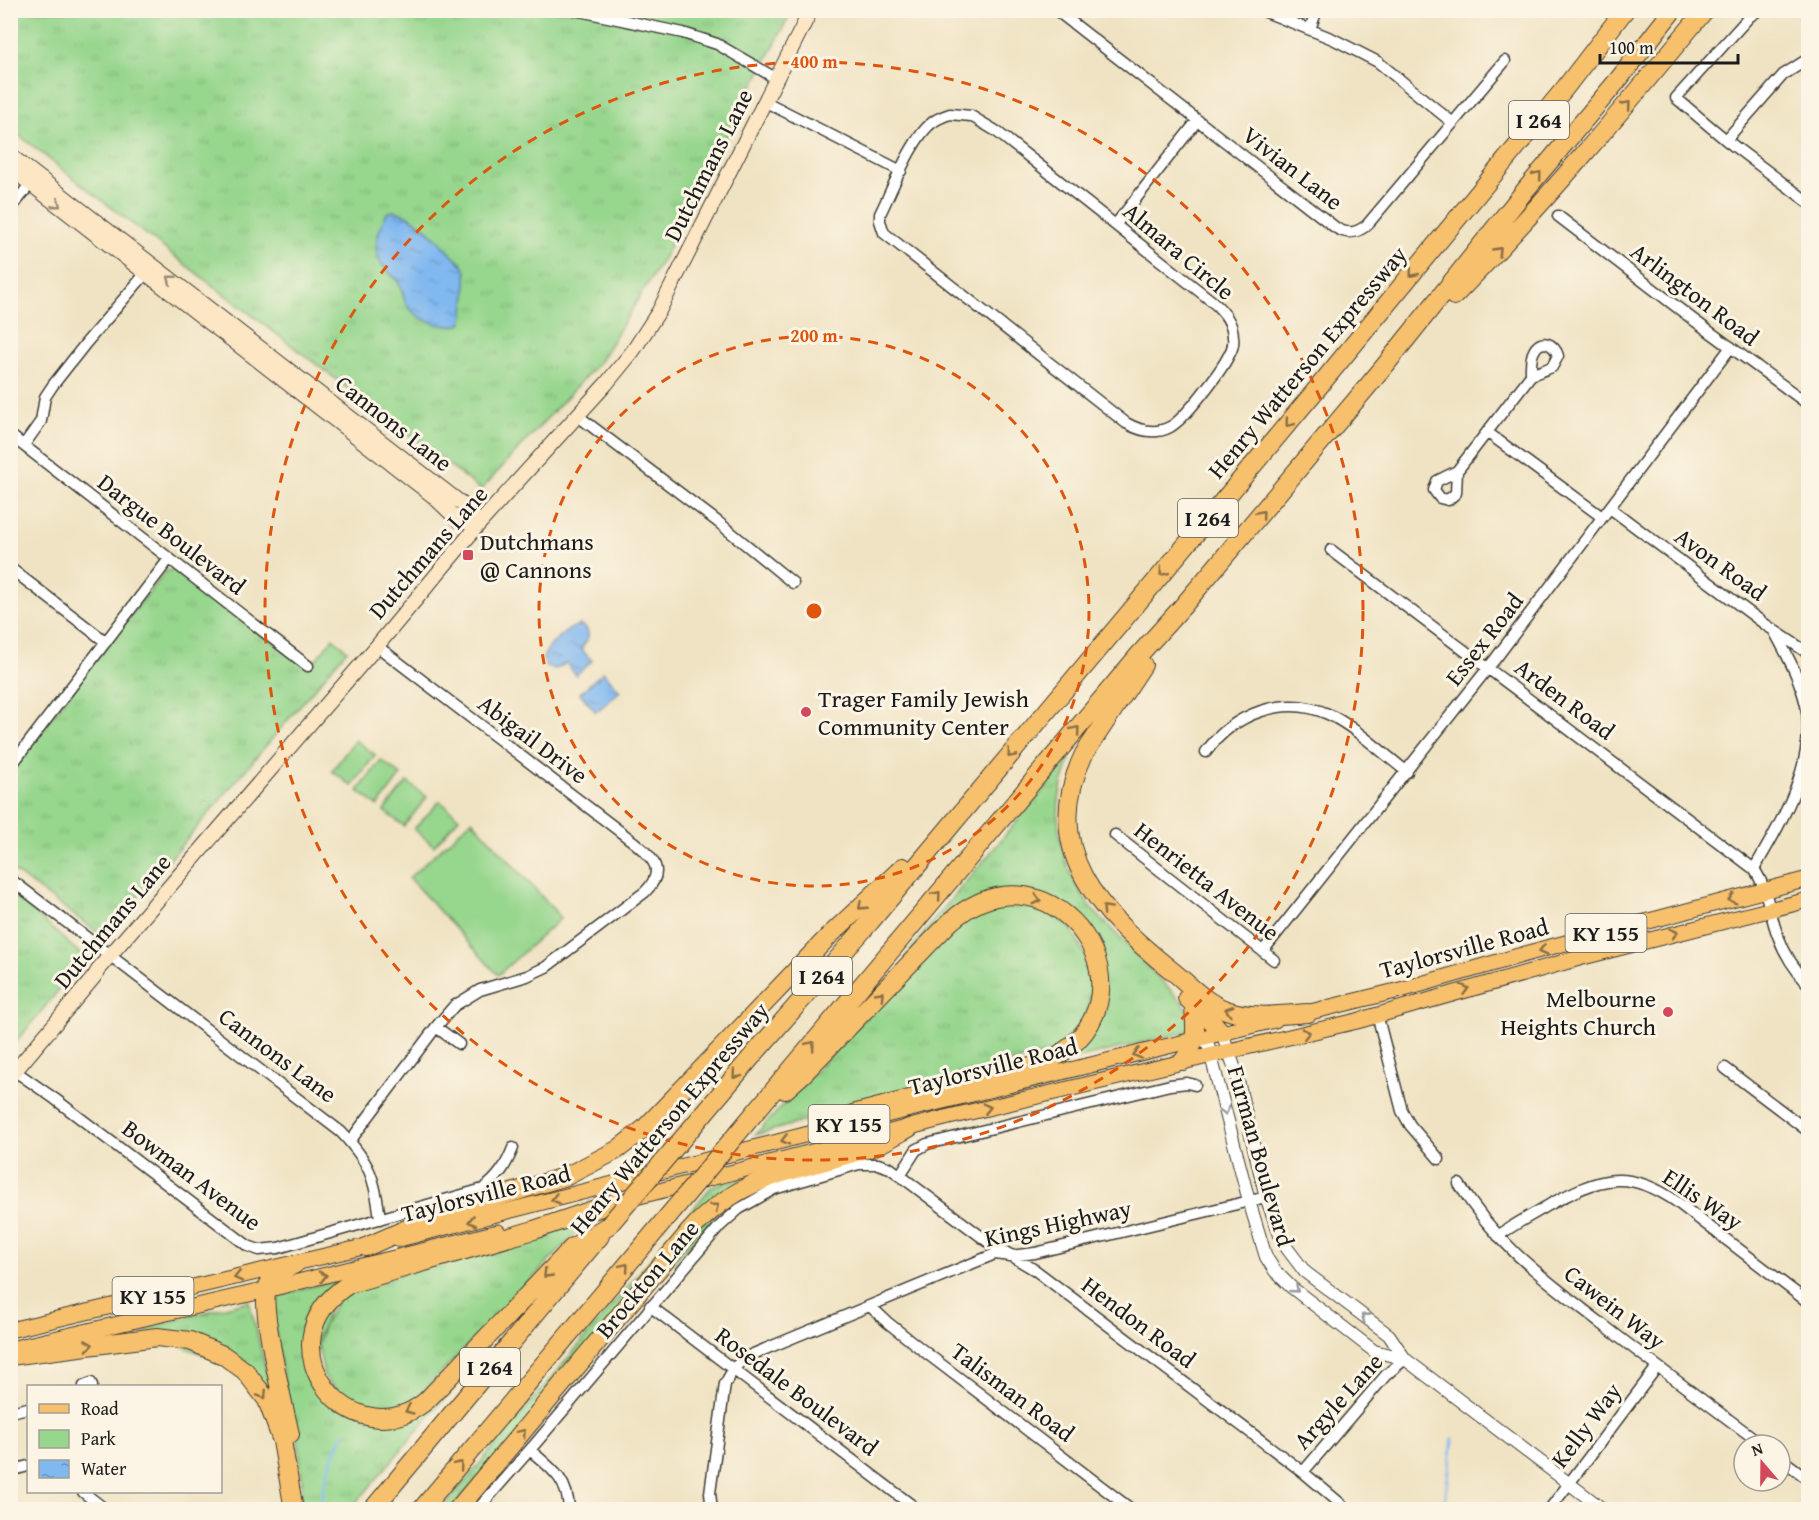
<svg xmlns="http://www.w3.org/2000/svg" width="1819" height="1520" viewBox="0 0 1819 1520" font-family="'Gentium Book Plus',serif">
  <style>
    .grass { fill: url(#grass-tufts); stroke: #597954; stroke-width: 1.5 }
    .green { fill: #96d68d; stroke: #597954; stroke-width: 1.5 }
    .water { fill: url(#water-ripples); stroke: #4e6a86; stroke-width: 1.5 }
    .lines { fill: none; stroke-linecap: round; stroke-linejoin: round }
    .stream { stroke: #80b8f0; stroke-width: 3 }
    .minor-casing { stroke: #3c3a35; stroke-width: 13 }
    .tertiary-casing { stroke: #3c3a35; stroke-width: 14 }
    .secondary-casing { stroke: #3c3a35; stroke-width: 16 }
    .primary-casing { stroke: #3c3a35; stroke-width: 17 }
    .motorway-casing { stroke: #3c3a35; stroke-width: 20 }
    .minor { stroke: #fff; stroke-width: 10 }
    .tertiary { stroke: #fff; stroke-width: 12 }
    .secondary { stroke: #fce6c4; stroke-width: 14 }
    .primary { stroke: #f7c06c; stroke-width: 15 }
    .motorway { stroke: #f7c06c; stroke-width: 18 }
    .motorway-bridge-casing { stroke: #3c3a35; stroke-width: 20; stroke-linecap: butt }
    .motorway-bridge { stroke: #f7c06c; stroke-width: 18 }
    .oneway { stroke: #8a6e44 }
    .oneway2 { stroke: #978b78 }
    .oneway3 { stroke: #999 }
    .ring { fill: none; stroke: #de560d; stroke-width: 3; stroke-dasharray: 10 8 }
    .poi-dot { fill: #d1495b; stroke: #fcf5e5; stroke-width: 2 }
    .labels { text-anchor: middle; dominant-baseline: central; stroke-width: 6; stroke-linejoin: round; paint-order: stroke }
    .shield { fill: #fcf5e5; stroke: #5f5d58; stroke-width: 1.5 }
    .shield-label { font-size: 22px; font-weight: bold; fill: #1c1c1c }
    .street-label { font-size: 24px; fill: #1c1c1c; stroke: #fcf5e5 }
    .poi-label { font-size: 24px; fill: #1c1c1c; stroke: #fcf5e5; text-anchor: start }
    .centre { fill: #de560d; stroke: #fcf5e5; stroke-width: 3 }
    .ring-label { font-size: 18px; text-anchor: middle; font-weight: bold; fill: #de560d; stroke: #fcf5e5; stroke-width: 6; stroke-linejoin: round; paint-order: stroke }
  </style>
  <defs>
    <pattern id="grass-tufts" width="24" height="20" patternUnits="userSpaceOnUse" patternTransform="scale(1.5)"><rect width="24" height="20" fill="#96d68d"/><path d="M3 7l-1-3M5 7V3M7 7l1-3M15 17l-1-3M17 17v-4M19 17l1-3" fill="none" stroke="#81b779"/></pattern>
    <pattern id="water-ripples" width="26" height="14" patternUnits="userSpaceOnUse" patternTransform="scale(1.5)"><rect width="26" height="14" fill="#80b8f0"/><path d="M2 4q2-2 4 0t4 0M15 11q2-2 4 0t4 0" fill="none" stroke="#6895c2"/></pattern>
  </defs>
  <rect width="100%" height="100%" fill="#fcf5e5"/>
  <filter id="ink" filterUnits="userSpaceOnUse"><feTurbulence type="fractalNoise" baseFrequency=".0167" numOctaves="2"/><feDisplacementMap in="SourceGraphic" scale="12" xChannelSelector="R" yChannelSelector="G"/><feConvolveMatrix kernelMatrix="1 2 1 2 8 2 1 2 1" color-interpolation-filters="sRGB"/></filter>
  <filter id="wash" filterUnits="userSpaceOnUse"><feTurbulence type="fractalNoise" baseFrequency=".008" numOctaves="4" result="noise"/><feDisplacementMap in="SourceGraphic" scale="24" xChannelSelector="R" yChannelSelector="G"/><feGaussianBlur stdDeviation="1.35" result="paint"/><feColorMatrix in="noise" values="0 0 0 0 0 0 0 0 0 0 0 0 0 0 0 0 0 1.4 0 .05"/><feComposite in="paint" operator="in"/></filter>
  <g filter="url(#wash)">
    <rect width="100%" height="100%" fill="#f0e3c3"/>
    <path class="grass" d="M10 11H792L663 259 600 361 481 490C325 369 165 252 11 129Z
      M174 569 309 668 333 638 347 650 104 937 11 869V768L165 572Z
      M1070 758C1069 767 1063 778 1061 788 1052 832 1065 872 1091 908L1183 1003 1187 1009 1190 1031 1059 1063V1062L1085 1038 1096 944 1014 890 904 959 934 920Z
      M11 892 85 958 11 1048Z
      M1026 903 1068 924 1091 966V999L1083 1021 1055 1051 755 1135 942 937 979 908Z
      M754 1176 747 1180 450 1509 441 1510 712 1186Z
      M588 1221 418 1397 402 1406 374 1410 347 1401 324 1376 317 1338 339 1297 416 1269Z
      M333 1281 335 1285 310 1373 383 1421 471 1362 449 1393 351 1509H301L302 1479 299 1447 284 1381 270 1297Z
      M249 1301 273 1398 252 1373 142 1331 141 1329Z"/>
    <path class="green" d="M355 740 375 755 352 786 332 771Z
      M381 760 401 775 378 806 358 791Z
      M407 782 427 797 404 826 384 811Z
      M440 801 459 818 434 846 414 829Z
      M472 820 561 918 498 975 409 878Z"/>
    <path class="water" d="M395 211C418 217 438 239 453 256 457 260 463 264 465 269 468 277 465 318 461 324 443 330 414 320 405 301 403 295 402 289 399 283 391 272 380 267 377 254 374 240 381 225 387 213Z
      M580 625C594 631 587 641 581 649L592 661 576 675 566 663 556 669 547 667 543 659C546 647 568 627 580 625Z
      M603 672 620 691 596 712 580 693Z"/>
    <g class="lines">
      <path class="stream" d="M238 1509 239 1510
        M319 1510C325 1482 330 1456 345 1432
        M1444 1510 1453 1439"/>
    </g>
  </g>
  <g filter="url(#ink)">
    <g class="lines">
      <defs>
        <path id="minor" d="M575 10 683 33 717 44 777 79
          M1056 10 1336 228C1348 235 1357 233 1367 225L1505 61
          M1261 10 1333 39 1378 62 1453 123
          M1759 10 1750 16 1676 98 1726 140 1808 202
          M1310 29 1317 10
          M766 102 901 171
          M950 114 971 116 996 131 1213 302C1223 311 1233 322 1233 337 1234 343 1232 350 1229 355 1221 371 1185 419 1170 427 1155 435 1140 431 1126 423L884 233 880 221V214C892 190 912 137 933 122 938 118 944 116 950 114Z
          M1726 140 1783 75 1808 59
          M10 210 30 184
          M1558 216 1695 321 1808 404
          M1116 224 1197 121
          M578 416 718 522 793 583
          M1488 433 1602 517
          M10 435 308 666
          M24 445 41 421 45 397 53 385 86 343 146 273
          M1457 471 1456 493 1448 500 1440 498 1434 490 1437 481 1457 471 1531 375 1552 367 1558 356C1555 344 1541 337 1534 351 1530 358 1531 367 1531 375
          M1610 508 1766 625 1808 653
          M1331 550 1754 869C1768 889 1769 913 1778 936 1785 955 1794 969 1808 984
          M10 568 106 642
          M1206 752C1233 714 1284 694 1328 714 1354 726 1384 754 1407 772
          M10 767 169 559
          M1115 835 1274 960
          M1754 869C1782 821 1817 763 1806 705 1800 678 1786 653 1773 629
          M10 879 341 1132C370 1163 375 1178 380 1219
          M1263 951 1496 658 1731 347
          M1377 1014 1402 1111 1410 1125 1439 1159
          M436 1027 459 1044
          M1725 1068 1808 1131
          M15 1071 55 1099 248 1246 259 1250 278 1248 483 1189C498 1178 506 1166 513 1148
          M350 1141 436 1027 454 1006 480 990 527 976 546 967 645 892C666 871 654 859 635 843L377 646
          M900 1175 916 1150 927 1144 1170 1085 1187 1083 1195 1085
          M1459 1184C1498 1247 1545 1279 1602 1324 1655 1365 1709 1405 1763 1445
          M1498 1236C1514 1224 1532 1215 1549 1205 1598 1178 1627 1167 1677 1202L1808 1302
          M650 1306 918 1510
          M870 1306 887 1322 925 1352 1132 1510
          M84 1386 91 1383 92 1386
          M10 1412 28 1408
          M530 1450C552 1469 568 1479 569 1510
          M1780 1458 1808 1479
          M10 1471 28 1466
          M1303 1472 1386 1375 1405 1359
          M83 1492 106 1510
          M477 1510 535 1444 720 1226 739 1209 774 1189 859 1164H878L890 1168 987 1241 1035 1270 1303 1472 1348 1510
          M712 1510 710 1493 725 1384 734 1368 746 1357 995 1254 1010 1256 1035 1253 1266 1197
          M1549 1510 1657 1367"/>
        <path id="tertiary" d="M1222 1033 1235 1069 1266 1197 1283 1243 1305 1272 1389 1335 1405 1359 1604 1510
          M1206 1037 1249 1201 1266 1257 1275 1271 1291 1287 1374 1351 1405 1359"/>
        <path id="secondary" d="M10 155 470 510 478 525
          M10 168 433 496 458 520 478 525
          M10 1077 94 977 100 967 377 646 478 525 606 384 633 351 659 311 811 10"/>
        <path id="primary" d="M1298 1015 1404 989 1543 949 1808 879
          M628 1199 949 1117 1357 1021 1579 958 1808 900
          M399 1239 824 1130 1275 1020
          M10 1330 376 1244
          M10 1349 266 1290 498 1232"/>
        <path id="motorway" d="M1454 296C1543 205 1624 108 1705 10
          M1143 665 1084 754C1038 850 1100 913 1171 970 1189 984 1204 1002 1226 1010 1252 1019 1281 1015 1308 1013
          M1187 998 1210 1019 1222 1033
          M1183 1061C1199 1041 1195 1028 1194 1005
          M785 1090 804 1073 950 922C1053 829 1175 1003 1042 1064L853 1114 824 1130
          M737 1134 1138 656 1183 606 1383 368 1527 188 1618 80 1673 10
          M678 1144 754 1054 870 922 1316 390 1565 88 1625 10
          M609 1225 572 1248 427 1400C354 1463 256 1344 349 1284L534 1230 616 1202
          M366 1247 438 1215 567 1176 617 1150 645 1128 828 937 903 867
          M10 1356 157 1337 190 1341 223 1355 245 1371 267 1400 282 1441 294 1510
          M290 1434C284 1408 260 1307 267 1288 272 1275 284 1270 295 1264
          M372 1510 600 1236
          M421 1510 669 1215
          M457 1510 690 1231C746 1170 800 1172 872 1147 884 1143 897 1134 909 1128"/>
      </defs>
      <use href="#minor" class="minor-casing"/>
      <use href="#tertiary" class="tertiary-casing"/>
      <use href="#secondary" class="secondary-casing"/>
      <use href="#primary" class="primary-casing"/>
      <use href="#motorway" class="motorway-casing"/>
      <use href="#minor" class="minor"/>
      <use href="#tertiary" class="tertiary"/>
      <use href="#secondary" class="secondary"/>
      <use href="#primary" class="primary"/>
      <use href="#motorway" class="motorway"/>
      <defs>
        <path id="motorway-bridge" d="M669 1215 737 1134
          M609 1225 678 1144"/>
      </defs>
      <use href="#motorway-bridge" class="motorway-bridge-casing"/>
      <use href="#motorway-bridge" class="motorway-bridge"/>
    </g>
    <defs><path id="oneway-chevron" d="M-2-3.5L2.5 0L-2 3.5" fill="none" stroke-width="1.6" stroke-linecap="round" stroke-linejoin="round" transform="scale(1.5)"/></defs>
    <g class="oneway">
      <use href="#oneway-chevron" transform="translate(1627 105) rotate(-50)"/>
      <use href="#oneway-chevron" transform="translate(1538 175) rotate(-50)"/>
      <use href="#oneway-chevron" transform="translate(1498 251) rotate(-46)"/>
      <use href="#oneway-chevron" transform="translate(1413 273) rotate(129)"/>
      <use href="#oneway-chevron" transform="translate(1289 423) rotate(130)"/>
      <use href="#oneway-chevron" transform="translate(1261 514) rotate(-50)"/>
      <use href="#oneway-chevron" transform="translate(1163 572) rotate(130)"/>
      <use href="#oneway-chevron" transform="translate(1076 730) rotate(-50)"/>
      <use href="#oneway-chevron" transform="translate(1011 754) rotate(130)"/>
      <use href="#oneway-chevron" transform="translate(937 895) rotate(-50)"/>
      <use href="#oneway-chevron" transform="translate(1732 899) rotate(165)"/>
      <use href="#oneway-chevron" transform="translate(1037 900) rotate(16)"/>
      <use href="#oneway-chevron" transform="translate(862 906) rotate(137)"/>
      <use href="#oneway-chevron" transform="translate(1106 909) rotate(-133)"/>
      <use href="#oneway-chevron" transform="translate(1674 933) rotate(-14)"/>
      <use href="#oneway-chevron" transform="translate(1543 950) rotate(165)"/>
      <use href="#oneway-chevron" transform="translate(1465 989) rotate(-15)"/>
      <use href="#oneway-chevron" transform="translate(880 995) rotate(-47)"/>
      <use href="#oneway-chevron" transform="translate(1229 1010) rotate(-163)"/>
      <use href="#oneway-chevron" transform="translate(1306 1033) rotate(-13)"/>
      <use href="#oneway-chevron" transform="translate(811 1045) rotate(-50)"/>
      <use href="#oneway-chevron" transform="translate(1137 1054) rotate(167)"/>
      <use href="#oneway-chevron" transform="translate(736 1075) rotate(130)"/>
      <use href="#oneway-chevron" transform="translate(987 1108) rotate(-13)"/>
      <use href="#oneway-chevron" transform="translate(785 1140) rotate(166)"/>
      <use href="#oneway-chevron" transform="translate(555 1199) rotate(165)"/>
      <use href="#oneway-chevron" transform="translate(715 1207) rotate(-39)"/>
      <use href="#oneway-chevron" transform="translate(472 1221) rotate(166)"/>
      <use href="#oneway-chevron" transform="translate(625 1267) rotate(-50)"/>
      <use href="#oneway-chevron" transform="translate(547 1274) rotate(134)"/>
      <use href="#oneway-chevron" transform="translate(323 1276) rotate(-14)"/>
      <use href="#oneway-chevron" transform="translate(238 1277) rotate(167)"/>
      <use href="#oneway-chevron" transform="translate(89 1345) rotate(-8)"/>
      <use href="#oneway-chevron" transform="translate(263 1395) rotate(57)"/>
      <use href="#oneway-chevron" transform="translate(409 1410) rotate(157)"/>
      <use href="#oneway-chevron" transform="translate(522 1433) rotate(-50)"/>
      <use href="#oneway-chevron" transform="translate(459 1465) rotate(-50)"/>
    </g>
    <g class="oneway2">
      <use href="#oneway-chevron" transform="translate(57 204) rotate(38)"/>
      <use href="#oneway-chevron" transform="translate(171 279) rotate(-142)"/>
    </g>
    <g class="oneway3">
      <use href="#oneway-chevron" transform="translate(1225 1111) rotate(76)"/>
      <use href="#oneway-chevron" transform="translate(1295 1289) rotate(41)"/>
      <use href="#oneway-chevron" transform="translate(1365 1317) rotate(-144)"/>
    </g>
  </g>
  <g class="ring">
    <circle cx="814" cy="611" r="275"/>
    <circle cx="814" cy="611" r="549"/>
  </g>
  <g class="poi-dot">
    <rect x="462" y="549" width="12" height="12" rx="3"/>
    <circle cx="806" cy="712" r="6"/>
    <circle cx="1668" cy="1012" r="6"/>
  </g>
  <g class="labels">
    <g class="shield">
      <rect x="1509" y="101" width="60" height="38" rx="4.5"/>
      <rect x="1178" y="499" width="60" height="38" rx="4.5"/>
      <rect x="1565.5" y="914" width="81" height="38" rx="4.5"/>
      <rect x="792" y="957" width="60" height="38" rx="4.5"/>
      <rect x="808.5" y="1105" width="81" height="38" rx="4.5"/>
      <rect x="112.5" y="1277" width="81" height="38" rx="4.5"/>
      <rect x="460" y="1348" width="60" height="38" rx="4.5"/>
    </g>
    <g class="shield-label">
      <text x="1539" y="120">I 264</text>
      <text x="1208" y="518">I 264</text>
      <text x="1606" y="933">KY 155</text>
      <text x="822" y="976">I 264</text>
      <text x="849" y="1124">KY 155</text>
      <text x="153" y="1296">KY 155</text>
      <text x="490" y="1367">I 264</text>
    </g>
    <g class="street-label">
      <text transform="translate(708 165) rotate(-63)">Dutchmans Lane</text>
      <text transform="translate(1293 168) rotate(38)">Vivian Lane</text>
      <text transform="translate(1179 251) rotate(40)">Almara Circle</text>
      <text transform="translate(1695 294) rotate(37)">Arlington Road</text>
      <text transform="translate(1307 362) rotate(-50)">Henry Watterson Expressway</text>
      <text transform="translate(394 423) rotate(38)">Cannons Lane</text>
      <text transform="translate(172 534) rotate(38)">Dargue Boulevard</text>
      <text transform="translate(428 552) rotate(-49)">Dutchmans Lane</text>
      <text transform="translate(1721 564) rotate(36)">Avon Road</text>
      <text transform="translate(1484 639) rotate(-52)">Essex Road</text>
      <text transform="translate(1565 699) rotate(37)">Arden Road</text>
      <text transform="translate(533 739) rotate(37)">Abigail Drive</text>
      <text transform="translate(1207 881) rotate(38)">Henrietta Avenue</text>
      <text transform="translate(112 921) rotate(-50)">Dutchmans Lane</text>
      <text transform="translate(1464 948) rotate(-15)">Taylorsville Road</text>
      <text transform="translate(278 1055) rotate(37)">Cannons Lane</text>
      <text transform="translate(993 1066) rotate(-14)">Taylorsville Road</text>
      <text transform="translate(669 1118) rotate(-50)">Henry Watterson Expressway</text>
      <text transform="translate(1261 1156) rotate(74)">Furman Boulevard</text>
      <text transform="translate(192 1175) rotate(37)">Bowman Avenue</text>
      <text transform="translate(486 1193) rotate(-14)">Taylorsville Road</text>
      <text transform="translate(1703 1199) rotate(34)">Ellis Way</text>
      <text transform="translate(1058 1223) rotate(-12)">Kings Highway</text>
      <text transform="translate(647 1279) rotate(-50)">Brockton Lane</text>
      <text transform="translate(1615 1307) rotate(38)">Cawein Way</text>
      <text transform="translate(1139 1322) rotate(37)">Hendon Road</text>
      <text transform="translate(797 1391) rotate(37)">Rosedale Boulevard</text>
      <text transform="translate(1013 1392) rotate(37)">Talisman Road</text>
      <text transform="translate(1338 1401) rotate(-48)">Argyle Lane</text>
      <text transform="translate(1586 1425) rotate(-53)">Kelly Way</text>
    </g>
    <g class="poi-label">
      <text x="480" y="541">Dutchmans<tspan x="480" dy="28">@ Cannons</tspan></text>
      <text x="818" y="698">Trager Family Jewish<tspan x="818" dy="28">Community Center</tspan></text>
      <text x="1656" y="998" text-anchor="end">Melbourne<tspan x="1656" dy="28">Heights Church</tspan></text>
    </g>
  </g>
  <circle cx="814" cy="611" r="9" class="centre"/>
  <g class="ring-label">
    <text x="814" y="68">400 m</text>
    <text x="814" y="342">200 m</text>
  </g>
  <rect width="1819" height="1520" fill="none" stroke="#fcf5e5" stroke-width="36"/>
  <rect x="27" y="1385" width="195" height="108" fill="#fcf5e5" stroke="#a29e95" stroke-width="1.5"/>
  <rect x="39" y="1404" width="30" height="9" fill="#f7c06c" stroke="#a29e95" stroke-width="1.5"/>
  <text x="81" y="1415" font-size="18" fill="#1c1c1c">Road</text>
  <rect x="39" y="1430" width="30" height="18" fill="#96d68d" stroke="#a29e95" stroke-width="1.5"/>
  <text x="81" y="1445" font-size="18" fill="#1c1c1c">Park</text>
  <rect x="39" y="1460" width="30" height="18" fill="url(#water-ripples)" stroke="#a29e95" stroke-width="1.5"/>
  <text x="81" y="1475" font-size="18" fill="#1c1c1c">Water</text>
  <g transform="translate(1762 1463) rotate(340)"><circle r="28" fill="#fcf5e5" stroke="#a29e95" stroke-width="1.5"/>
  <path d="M0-4.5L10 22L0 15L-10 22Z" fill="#d1495b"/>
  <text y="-9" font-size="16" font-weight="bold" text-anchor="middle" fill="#1c1c1c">N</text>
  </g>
  <path d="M1600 54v9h138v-9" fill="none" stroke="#1c1c1c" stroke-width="3"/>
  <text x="1609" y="54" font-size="18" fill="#1c1c1c" stroke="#fcf5e5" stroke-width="4.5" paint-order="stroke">100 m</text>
</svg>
